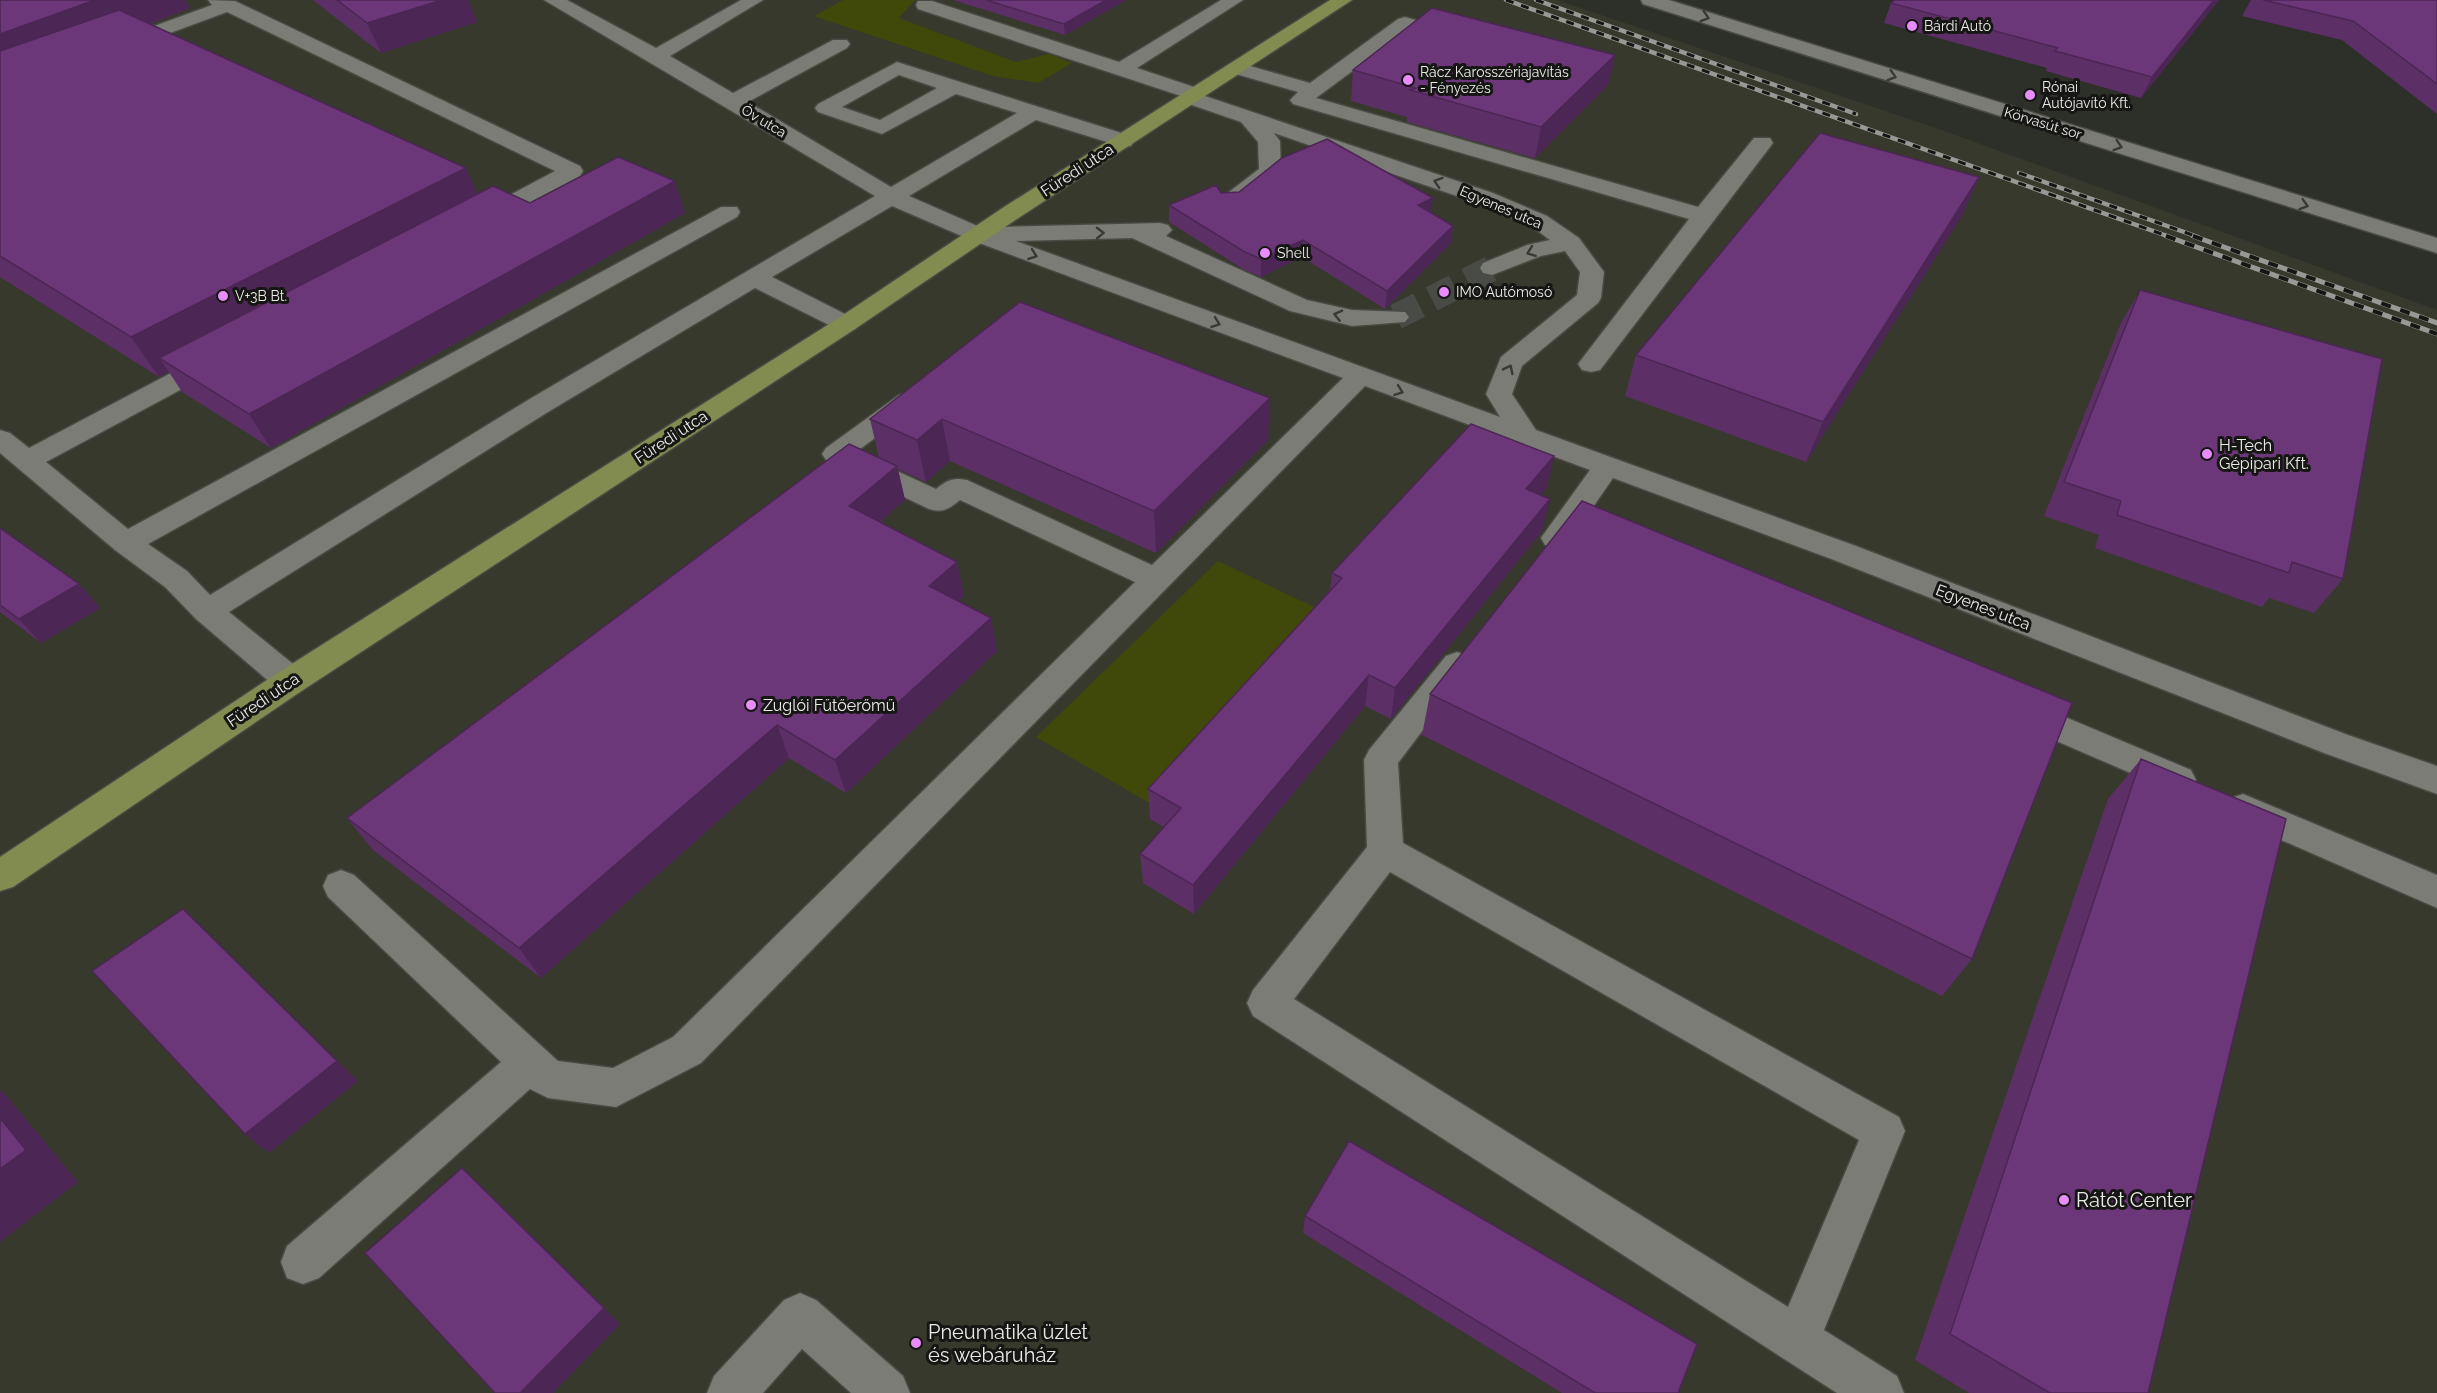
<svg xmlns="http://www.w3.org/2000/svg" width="2437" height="1393" viewBox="0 0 2437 1393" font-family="Raleway,sans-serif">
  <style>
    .built { fill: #36392c }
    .green { fill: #40490a }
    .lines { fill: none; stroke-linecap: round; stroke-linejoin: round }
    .minor-tunnel { stroke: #494b46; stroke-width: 26; stroke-dasharray: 26 14; stroke-linecap: butt }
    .minor-casing { stroke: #494a44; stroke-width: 3 }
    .major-casing { stroke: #494a44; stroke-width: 3 }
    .minor { fill: #7a7c75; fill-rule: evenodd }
    .major { fill: #828b50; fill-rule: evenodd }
    .rail-far1-casing { stroke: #989995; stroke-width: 4.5 }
    .rail-casing { stroke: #989995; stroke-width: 5 }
    .rail-far1 { stroke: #161714; stroke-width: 3; stroke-dasharray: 8; stroke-linecap: butt }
    .rail { stroke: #161714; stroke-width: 4; stroke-dasharray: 10; stroke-linecap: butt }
    .wall { fill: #5d2f67 }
    .shaded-wall { fill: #4c2654 }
    .building { fill: #6c3778; stroke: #4c2654; stroke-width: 1.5 }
    .oneway { stroke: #393a36 }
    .poi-dot { fill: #e98dfe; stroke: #161714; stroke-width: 2 }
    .labels { text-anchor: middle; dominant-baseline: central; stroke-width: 6; stroke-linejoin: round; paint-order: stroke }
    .far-poi-label { font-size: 14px; fill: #eaebe7; stroke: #161714; text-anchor: start }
    .far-street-label { font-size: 14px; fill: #eaebe7; stroke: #161714 }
    .street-label { font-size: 16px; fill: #eaebe7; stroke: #161714 }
    .poi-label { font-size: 16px; fill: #eaebe7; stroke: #161714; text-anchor: start }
    .near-poi-label { font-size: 20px; fill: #eaebe7; stroke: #161714; text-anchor: start }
  </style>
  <rect width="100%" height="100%" fill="#2d2f29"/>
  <path class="built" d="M0 0H1557L1939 129 2437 310V1393H0Z"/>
  <path class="green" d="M843 0H915L899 18 1016 62 1049 54 1072 63 1038 83 993 76 814 16Z
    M1218 561 1326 613 1151 804 1036 737Z"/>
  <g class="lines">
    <path class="minor-tunnel" d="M1396 317 1492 268"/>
    <defs>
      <path id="minor" d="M208 0 235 1 580 166 583 171 580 176 490 224H474L470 219 474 214 555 171 227 12 127 49 120 51 110 45 113 41 212 5Z
        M544 0H567L656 48 741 0H763L670 56 733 93 833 40H847L850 44 847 48 748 102 891 187 1017 113 956 94 882 134 818 112 815 108 818 104 897 62 1131 136 1134 141 1131 146 1123 147 1036 120 909 196 989 231 998 227 1160 223 1168 225 1172 230 1166 236 1307 300 1352 310 1405 312 1409 317 1405 322 1352 326 1290 311 1132 238 1016 241 1500 417 1486 394 1501 357 1577 295 1580 272 1565 251 1541 256 1492 275 1483 273 1480 268 1483 263 1527 245 1550 240 1531 226 1477 203 1274 133 1280 141 1281 171 1245 202H1229L1226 197 1229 192 1259 169 1258 142 1241 122 1183 102 1181 96 918 9 916 5 918 1H932L1119 62 1221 0H1243L1137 68 1203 90 1205 96 1493 193 1547 216 1579 238 1604 272 1601 298 1598 303 1522 366 1512 394 1536 430 1856 546 2348 735 2437 766V794L2324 753 1834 560 1613 478 1567 545 1556 548 1545 545 1541 538 1590 470 1365 386 701 1063 616 1107 548 1098 530 1089 319 1278 303 1284 287 1278 281 1262 287 1246 501 1062 328 897 323 886 328 875 341 870 354 875 558 1061 613 1068 673 1037 1135 582 960 500C949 509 943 513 929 509L826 460 822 454 826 448 899 395 908 393 917 395 921 401 917 407 856 452 936 489C947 480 953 477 967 480L1152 565 1343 378 971 240 892 206 772 277 855 319 859 324 855 329 846 332 837 329 755 288 548 412 229 612 303 672 307 681 303 690 291 693 279 690 196 619 165 587 115 550 0 453V430L10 433 29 448 205 355 214 353 223 355 227 361 223 367 46 462 128 529 721 207H737L740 212 737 217 148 544 187 571 210 595 528 400 875 196ZM899 75 937 88 880 120 842 107Z
        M1641 0H1669L2437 238V253L1643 4Z
        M1405 17 1462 33 1465 37 1455 43 1408 30 1316 98 1698 207 1754 138H1770L1773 143 1600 370 1591 372 1582 370 1578 364 1689 219 1293 104 1290 100 1298 92 1229 72 1226 68 1229 64 1236 62 1310 83 1398 19Z
        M1457 652 1468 656 1473 664 1398 763 1403 843 1899 1117 1905 1131 1824 1330 1897 1376 1904 1393H1837L1253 1016 1247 1003 1253 990 1367 847 1364 760 1369 750 1446 656ZM1390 872 1859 1140 1788 1307 1294 999Z
        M2020 698 2191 770 2196 780 2191 790 2179 794 2008 720 2003 711 2008 702Z
        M2243 794 2437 875V908L2231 818 2225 808 2231 798Z
        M800 1293 816 1300 903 1376 910 1393H851L802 1349 763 1393H707L714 1376 784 1300Z"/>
      <path id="major" d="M1330 0H1352L1020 217 855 329 303 690 13 887 0 891V857L279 672 837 319 1004 207Z"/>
    </defs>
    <use href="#minor" class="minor-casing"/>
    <use href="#major" class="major-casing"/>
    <use href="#minor" class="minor"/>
    <use href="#major" class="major"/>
    <defs>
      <path id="rail-far1" d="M1506 0 2170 237
        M1536 0 1856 114
        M2019 173 2198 237"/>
      <path id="rail" d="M2166 236 2437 334
        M2193 236 2437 323"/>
    </defs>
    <use href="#rail-far1" class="rail-far1-casing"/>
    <use href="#rail" class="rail-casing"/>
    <use href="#rail-far1" class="rail-far1"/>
    <use href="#rail" class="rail"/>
  </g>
  <path class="wall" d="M0 0 190 8 150 24 477 194 530 203 685 213 271 448 182 392 169 372 159 377 0 277Z
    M313 0H468L477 22 381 53Z
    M953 0H1126L1065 35Z
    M2219 0 2141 98 2046 71 2047 68 1884 23 1891 3Z
    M2251 0H2437V114L2342 40 2242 16Z
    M1615 55 1608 85 1535 158 1407 122V117L1351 101 1353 70Z
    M1979 177 1962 216 1806 462 1625 396 1636 355Z
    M1221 193 1431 212 1453 226 1451 243 1385 309 1302 257 1261 277 1243 269 1169 222V205Z
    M2140 290 2343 579 2314 613 2269 598 2262 607 2095 548 2099 535 2044 516 2121 323Z
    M1270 398 1268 440 1156 553 950 461 926 482 898 469 905 500 880 522 957 562 964 596 958 601 997 651 846 793 789 758 541 978 373 850 347 818 879 458 870 419Z
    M1547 487 1540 495 1542 531 1391 719 1365 706 1194 914 1143 883 1140 854 1164 827 1150 819 1148 789 1330 590 1332 573Z
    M0 528 79 584 100 608 41 643 0 612Z
    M1430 694 1972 959 1942 996 1422 735Z
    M2141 759 2148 1393H1969L1915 1360 2108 799Z
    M1305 1216 1678 1393H1562L1303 1233Z"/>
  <path class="shaded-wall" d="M95 0H185L190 8 0 80V34Z
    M442 0H468L477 22 381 53 367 23Z
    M1106 0H1126L1065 35 1064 24Z
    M2214 0H2219L2141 98 2152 77Z
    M1615 55 1608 85 1535 158 1541 127Z
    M466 168 483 207 159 358 169 372 159 377 131 337Z
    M1979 177 1962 216 1806 462 1823 422Z
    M675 181 685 213 271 448 249 414Z
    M1433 198 1430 215 1418 205Z
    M1453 226 1451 243 1385 309 1387 291Z
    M1303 240 1302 257 1261 277V259Z
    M1270 398 1268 440 1156 553 1154 511Z
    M942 419 950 461 926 482 917 440Z
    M1554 456 1547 487 1519 521 1526 489Z
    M897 466 905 500 858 540 849 506Z
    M1550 499 1542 531 1391 719 1395 688Z
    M957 562 964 596 937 619 929 586Z
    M79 584 100 608 41 643 19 619Z
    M991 618 997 651 846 793 835 760Z
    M1369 675 1365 706 1194 914 1193 885Z
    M777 725 789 758 541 978 519 948Z
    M183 909 358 1081 269 1153 245 1134Z
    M0 1091 5 1094 78 1182 0 1242Z
    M481 1187 620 1324 553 1393H520Z"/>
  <path class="building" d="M0 0H95L0 34Z
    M337 0H442L367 23Z
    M986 0H1106L1064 24Z
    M1895 0H2214L2152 77 2055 51 2058 48 1891 3Z
    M2263 0H2437V84L2353 21Z
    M1432 8 1615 55 1541 127 1410 90 1416 88 1353 70Z
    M119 10 466 168 131 337 0 256V51Z
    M1820 133 1979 177 1823 422 1636 355Z
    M1327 139 1433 198 1418 205 1453 226 1387 291 1303 240 1261 259 1243 251 1169 205 1216 185 1221 193 1239 192 1282 158Z
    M618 157 675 181 249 414 159 358 493 186 530 203Z
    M2140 290 2382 359 2343 579 2292 562 2289 573 2117 515 2121 501 2064 482Z
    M1020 302 1270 398 1154 511 942 419 917 440 870 419Z
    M1471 424 1554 456 1526 489 1550 499 1395 688 1369 675 1193 885 1140 854 1181 808 1148 789 1342 578 1332 573Z
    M849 444 897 466 849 506 957 562 929 586 991 618 835 760 777 725 519 948 347 818Z
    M1582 501 2072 703 1972 959 1430 694Z
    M0 528 79 584 19 619 0 605Z
    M2141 759 2286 819 2148 1393H2050L1950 1334Z
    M183 909 337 1061 245 1134 92 971Z
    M0 1118 26 1150 0 1169Z
    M1349 1141 1697 1344 1678 1393H1595L1305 1216Z
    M462 1168 604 1308 520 1393H495L365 1253Z"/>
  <defs><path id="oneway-chevron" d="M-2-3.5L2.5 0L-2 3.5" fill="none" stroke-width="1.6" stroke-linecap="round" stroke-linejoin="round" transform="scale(1.5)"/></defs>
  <g class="oneway">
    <use href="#oneway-chevron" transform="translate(1705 17) rotate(17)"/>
    <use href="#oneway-chevron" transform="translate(1892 76) rotate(17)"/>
    <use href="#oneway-chevron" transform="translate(2118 146) rotate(17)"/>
    <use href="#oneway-chevron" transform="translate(1438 182) rotate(-162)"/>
    <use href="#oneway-chevron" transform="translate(2304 205) rotate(17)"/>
    <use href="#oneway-chevron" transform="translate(1100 233) rotate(-1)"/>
    <use href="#oneway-chevron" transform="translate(1531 252) rotate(160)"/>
    <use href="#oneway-chevron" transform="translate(1033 255) rotate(20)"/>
    <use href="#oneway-chevron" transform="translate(1338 315) rotate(-167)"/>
    <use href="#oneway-chevron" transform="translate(1216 323) rotate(20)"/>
    <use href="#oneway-chevron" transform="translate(1509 369) rotate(-64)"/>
    <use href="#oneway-chevron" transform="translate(1399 391) rotate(20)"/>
  </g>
  <g class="poi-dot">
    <circle cx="1912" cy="26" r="6"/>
    <circle cx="1408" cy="80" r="6"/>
    <circle cx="2030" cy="95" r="6"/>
    <circle cx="1265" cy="253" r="6"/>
    <circle cx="1444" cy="292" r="6"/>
    <circle cx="223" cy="296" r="6"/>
    <circle cx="2207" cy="454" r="6"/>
    <circle cx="751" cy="705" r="6"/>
    <circle cx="2064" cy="1200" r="6"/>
    <circle cx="916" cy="1343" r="6"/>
  </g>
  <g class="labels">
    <g class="far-poi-label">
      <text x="1924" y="26">Bárdi Autó</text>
      <text x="1420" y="72">Rácz Karosszériajavítás<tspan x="1420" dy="16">- Fényezés</tspan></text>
      <text x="2042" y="87">Rónai<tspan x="2042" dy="16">Autójavító Kft.</tspan></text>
      <text x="1277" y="253">Shell</text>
      <text x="1456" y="292">IMO Autómosó</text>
      <text x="235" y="296">V+3B Bt.</text>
    </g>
    <g class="far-street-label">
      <text transform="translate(764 121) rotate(31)">Öv utca</text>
      <text transform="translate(2043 123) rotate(17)">Körvasút sor</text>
      <text transform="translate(1501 207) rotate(23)">Egyenes utca</text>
    </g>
    <g class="street-label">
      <text transform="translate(1077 170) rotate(-33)">Füredi utca</text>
      <text transform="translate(671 437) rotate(-33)">Füredi utca</text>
      <text transform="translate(1983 607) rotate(21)">Egyenes utca</text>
      <text transform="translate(263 700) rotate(-34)">Füredi utca</text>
    </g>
    <g class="poi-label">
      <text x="2219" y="445">H-Tech<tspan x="2219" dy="18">Gépipari Kft.</tspan></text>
      <text x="763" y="705">Zuglói Fűtőerőmű</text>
    </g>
    <g class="near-poi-label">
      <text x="2076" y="1200">Rátót Center</text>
      <text x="928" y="1332">Pneumatika üzlet<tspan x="928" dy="23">és webáruház</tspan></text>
    </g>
  </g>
</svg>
